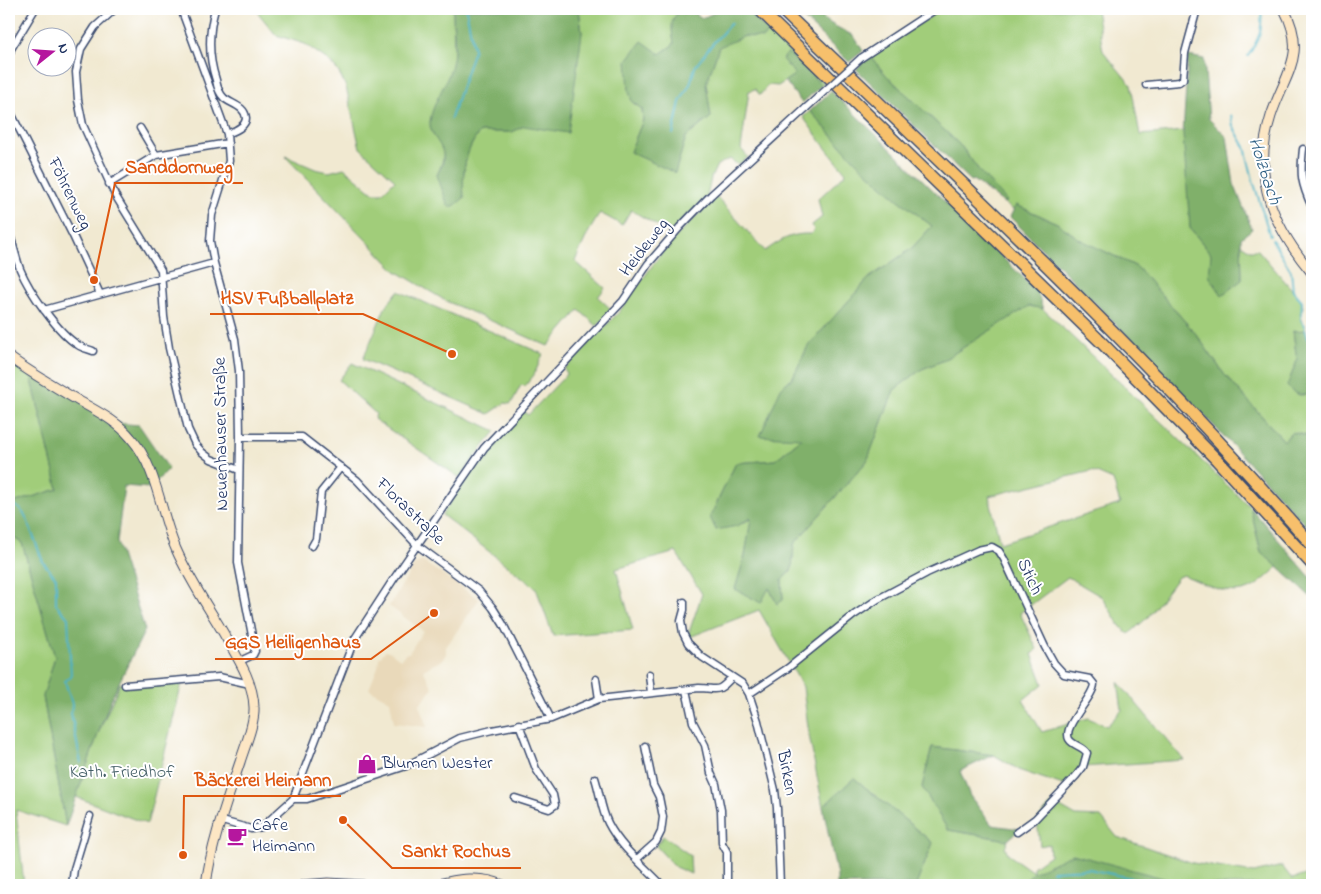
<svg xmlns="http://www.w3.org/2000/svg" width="1321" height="894" viewBox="0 0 1321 894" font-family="'Indie Flower',sans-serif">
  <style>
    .built { fill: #e9d9ba }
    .green { fill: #a1cd7a; stroke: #5e7e6c; fill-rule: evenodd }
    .forest { fill: #80b06a; stroke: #4e7064 }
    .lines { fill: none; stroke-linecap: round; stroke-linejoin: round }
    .stream { stroke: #48b2c6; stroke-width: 2 }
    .street-casing { stroke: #3b4b6f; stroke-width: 9 }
    .secondary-casing { stroke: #3b4b6f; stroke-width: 11 }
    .highway-casing { stroke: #3b4b6f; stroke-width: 14 }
    .street { stroke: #fff; stroke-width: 6 }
    .secondary { stroke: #fce6c4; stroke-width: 9 }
    .highway { stroke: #f7c06c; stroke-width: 11 }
    .street-bridge-casing { stroke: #3b4b6f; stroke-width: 9; stroke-linecap: butt }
    .street-bridge { stroke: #fff; stroke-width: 6 }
    .labels { text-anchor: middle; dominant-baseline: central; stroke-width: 4; stroke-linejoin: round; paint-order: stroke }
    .street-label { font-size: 18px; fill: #1b2f5e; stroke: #fff }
    .poi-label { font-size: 18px; fill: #1b2f5e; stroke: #fff; text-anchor: start }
    .park-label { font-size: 18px; fill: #435e66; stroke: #fff }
    .water-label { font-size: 19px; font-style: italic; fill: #2b5d82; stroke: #fff }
    .leader { fill: none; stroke: #de5710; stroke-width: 2 }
    .callout-dot { fill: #de5710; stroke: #fff; stroke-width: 2 }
    .callout-label { font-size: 19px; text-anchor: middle; font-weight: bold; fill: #de5710; stroke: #fff; stroke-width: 4; stroke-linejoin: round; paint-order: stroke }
  </style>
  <rect width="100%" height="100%" fill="#fff"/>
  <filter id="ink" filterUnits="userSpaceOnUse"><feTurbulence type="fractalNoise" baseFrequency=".02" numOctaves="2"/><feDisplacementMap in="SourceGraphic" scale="10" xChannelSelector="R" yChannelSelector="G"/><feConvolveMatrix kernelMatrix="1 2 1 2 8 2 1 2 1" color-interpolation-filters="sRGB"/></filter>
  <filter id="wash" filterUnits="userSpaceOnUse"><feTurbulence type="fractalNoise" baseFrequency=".0096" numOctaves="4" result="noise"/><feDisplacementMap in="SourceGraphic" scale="20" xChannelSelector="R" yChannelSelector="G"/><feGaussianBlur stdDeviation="1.12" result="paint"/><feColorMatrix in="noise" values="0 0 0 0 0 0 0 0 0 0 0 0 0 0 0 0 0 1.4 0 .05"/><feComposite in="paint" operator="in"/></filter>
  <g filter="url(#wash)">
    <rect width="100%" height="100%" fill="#f1e9d1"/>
    <path class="built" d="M422 561 479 599 446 647V654L442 660 423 670 433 688 419 705 427 727 394 723 390 701 369 689 378 667 379 658 385 651H389L400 659 407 653H409L423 631 389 606 415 564Z"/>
    <path class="green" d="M255 9H453L454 59 433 135C447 149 445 158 437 175L464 198C462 174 464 151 480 132H512L524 126 582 33 579 9H683C669 18 672 29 674 44L660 54 632 102 642 109 643 120 630 152 675 172 686 137 711 117 706 84 719 46 745 36 763 38 768 31 824 83 822 85 788 53 786 65 792 68 795 75 778 86 768 85 760 95 755 89 749 91 741 149 748 157 738 165 730 159 717 165 711 178 707 197 670 233 631 210 622 225 600 213 588 233 575 261 605 288 598 297 612 310 597 326 579 310 548 346 446 301 396 271 285 156 315 169 329 172 344 168 374 193H382L395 180 360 148 346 87 338 71 329 61 305 44 276 35Z
      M942 9H1096L1103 51 1131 85 1140 135 1184 131 1190 228 1211 254 1242 280 1241 244 1250 250H1258L1302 301 1303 308 1300 314 1306 330 1293 331 1297 361 1287 386 1299 395 1312 394V437L1292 432 1284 441 1224 374 1196 334 1137 267 1081 240 1057 223 1016 205 1013 210 1004 203 1007 202 981 173 961 146 886 75 870 56Z
      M810 111C847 154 887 191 932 226L911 249 869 278 808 346 793 377 781 388 802 438 775 460 736 463 710 517 737 526 752 518 745 556 735 589 769 588 777 604 783 600 782 580 792 569 794 544 867 461 894 390 922 369 942 361 1029 305 1043 309 1250 507 1261 552 1279 566C1272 572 1265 579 1258 584 1235 601 1210 586 1188 577L1183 575 1178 577 1148 617 1129 634 1120 626 1102 597 1068 577 1020 613 1037 649 1032 654 1043 684 1023 700 1042 732 1088 718 1107 726 1122 710 1118 682 1184 760 1083 767 1066 786 1021 771 994 755 932 747 922 787 948 830 1008 840 1005 848 1009 855 1033 872V867L1050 855 1049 844 1040 846 1037 820 1051 804H1055L1076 816 1101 817 1117 837 1193 863 1254 873 1282 866 1292 879 1312 873V885H1172L1170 880H1025V885H916L933 843 854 778 823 807 809 735 803 687 759 610 687 638 702 594 676 552 616 569 633 630 553 636 536 588 442 515 464 481 498 436 523 411 528 415 563 378 567 373 564 369 619 312 665 248 716 196 765 251C781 240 791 233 811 234L814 230 812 225 822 217 818 199 846 173 825 147 803 117ZM1092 471 1113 480 1120 504 1000 543 989 496Z
      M398 291 543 354 534 375 525 386 521 385 511 404 505 403 489 414 363 359 385 308Z
      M9 357 30 372 58 489 16 502 9 497Z
      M352 363 496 431 474 458 460 478 374 419 376 414 339 380Z
      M9 535 22 543 55 657 43 697 66 826 16 810 24 885H9Z
      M120 683 128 687 182 683 147 824 76 797 98 734Z
      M663 836 690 855 691 874 675 867 656 846Z"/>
    <path class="forest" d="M453 9H579L582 33 568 133 524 126 512 132H480C464 151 462 174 464 198L454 206H448L437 175C439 170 443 165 443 160 446 144 428 137 430 121 433 100 450 81 453 59 456 44 453 25 453 9Z
      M683 9H689L702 18 716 12V9H746L768 31 763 38 745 36 719 47 706 84 711 117 686 137 675 173 630 152 643 120 642 109 632 102 629 91 627 60 642 41 660 54 674 44C672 29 668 18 683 9Z
      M794 9H809L833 25 854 36 863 51 849 62Z
      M788 53 822 85 802 103 785 81 794 75C792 68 786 65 782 59Z
      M870 56 886 75 961 146 981 173 1007 201 1004 203 973 180 971 181 856 69Z
      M1188 56 1204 59 1209 119 1227 137 1234 184 1252 229 1241 238 1242 280 1222 295 1209 276 1211 254 1190 228 1183 134Z
      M831 91 1037 291 1043 309 1029 306 942 361 922 369 894 390 867 461 794 544 792 569 782 580 783 600 777 604 769 588 761 603 735 589 745 556 751 518 737 526 716 530 710 517 736 463 775 460 802 438 760 436 781 388 793 377 808 346 869 278 911 249 932 226 895 197 856 162 810 111Z
      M1016 205 1057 223 1081 240 1137 267 1196 334 1224 374 1284 441 1292 432 1312 437V532C1215 424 1113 320 1010 217Z
      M1306 330 1307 336 1312 346V394C1301 395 1295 396 1287 386L1297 361 1293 331Z
      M30 372 117 423 139 425 169 469 149 488 124 486 117 542 145 630 112 697 98 734 66 826 43 696 55 657 22 543 9 535V497L16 502 58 489Z
      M1250 507 1312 579V598L1261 552Z
      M932 747 994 755 960 771 970 796 992 825 1020 829 1008 840 948 830 922 787Z
      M854 778 933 843 916 885H837V876L823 807Z
      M1073 854 1170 880 1172 885H1025L1024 881 1034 872Z"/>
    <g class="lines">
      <path class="stream" d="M1248 56C1259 39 1263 30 1261 9
        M1231 115 1233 126 1245 147 1253 180 1270 236
        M451 118 474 50 466 9
        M673 134 680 102 690 84 695 67 709 48 731 23
        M1272 240 1291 271 1293 290 1302 301 1301 320C1307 328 1306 338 1312 346
        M9 502 20 509 26 517 43 562 56 578V604L68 618 71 677 65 681 72 704 71 713 81 763
        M1052 871 1089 869 1135 879 1147 885"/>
    </g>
  </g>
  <g filter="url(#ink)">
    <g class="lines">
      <defs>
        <path id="street" d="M115 9 95 27 81 49 76 72 78 100 83 125 115 195 161 270 164 317 169 348 188 429 195 444 202 452 211 459 239 470
          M181 9 227 134 229 161 212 215 210 241 214 263 235 339 239 371 240 437 238 563 255 651 253 655 240 661
          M215 9C208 34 208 56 216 80 217 86 220 94 224 98 231 104 245 106 246 118 246 127 234 131 227 134
          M9 57 11 49 35 9
          M861 58 936 9
          M1146 85 1179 82 1183 79 1185 53 1197 9
          M9 109 74 238 100 294
          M140 128 156 155
          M1303 149C1300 175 1301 183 1312 207
          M109 184 156 155 228 143
          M9 232C13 244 16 257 20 269 29 291 58 333 78 345 82 348 88 349 93 351
          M44 310 214 263
          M240 437H302L357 480 417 545 479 591 493 608 503 624 551 719
          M312 546 316 539 321 492 341 467
          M684 602V610L681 621 683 633 688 643 702 657 743 684 749 694 758 721 775 790 777 808 780 885
          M649 674 651 693
          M596 679 599 699
          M125 685 219 677 250 684
          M686 690 693 722 705 745 711 773 716 784 721 810 722 843 727 852V885
          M749 694 788 668 854 615 878 599 927 573 978 550 992 547 999 551 1004 559 1045 647 1054 663 1064 674 1090 679 1094 684C1094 697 1062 726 1069 739 1073 746 1083 746 1087 753L1083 767 1076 776 1035 819 1017 832
          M595 778C600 793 601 809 608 823 620 847 644 866 662 885
          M515 798 549 809 555 805 553 795 536 769 519 724
          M293 799H307L406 766 460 738 492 730 551 719 599 699 699 688C718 688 717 694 732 677
          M222 821 251 829 262 827 293 799 354 640 393 580 484 448 623 301 648 264 680 227 711 195 806 108
          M637 859 656 842 661 832 663 817 659 797 653 785 645 746
          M72 885 74 869 90 816"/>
        <path id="secondary" d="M1284 9C1308 55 1285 73 1271 116 1251 178 1273 226 1312 273
          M9 357C31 373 55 387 79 401 98 412 117 421 131 438 158 469 160 513 176 549 189 579 208 607 224 634 237 657 253 680 254 707 255 723 245 746 240 762 227 801 211 844 206 885
          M303 885 328 883 363 885
          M434 885C458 879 480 875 503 885"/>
        <path id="highway" d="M759 9 1100 341 1217 460 1312 564
          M781 9C962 183 1147 355 1312 545"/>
      </defs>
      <use href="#street" class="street-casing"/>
      <use href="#secondary" class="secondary-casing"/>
      <use href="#highway" class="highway-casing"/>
      <use href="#street" class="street"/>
      <use href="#secondary" class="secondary"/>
      <use href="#highway" class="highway"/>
      <defs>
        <path id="street-bridge" d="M806 108 861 58"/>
      </defs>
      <use href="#street-bridge" class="street-bridge-casing"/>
      <use href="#street-bridge" class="street-bridge"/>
    </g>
  </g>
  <defs>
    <symbol id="shop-bare" viewBox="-9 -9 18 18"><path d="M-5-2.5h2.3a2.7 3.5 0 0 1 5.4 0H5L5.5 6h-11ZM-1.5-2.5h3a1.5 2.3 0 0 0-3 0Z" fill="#b5179e" stroke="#fff" stroke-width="2.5" paint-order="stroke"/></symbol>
    <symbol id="cafe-bare" viewBox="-9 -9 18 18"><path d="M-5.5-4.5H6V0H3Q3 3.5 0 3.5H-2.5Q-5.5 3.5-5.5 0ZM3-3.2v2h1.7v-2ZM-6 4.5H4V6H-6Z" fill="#b5179e" stroke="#fff" stroke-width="2.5" paint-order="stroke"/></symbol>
  </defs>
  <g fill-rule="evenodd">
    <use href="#shop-bare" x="353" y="750" width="28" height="28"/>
    <use href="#cafe-bare" x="223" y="822" width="28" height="28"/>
  </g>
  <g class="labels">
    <g class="street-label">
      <text transform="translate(69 194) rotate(64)">Föhrenweg</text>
      <text transform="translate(645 248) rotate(-52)">Heideweg</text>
      <text transform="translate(222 434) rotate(-91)">Neuenhauser Straße</text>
      <text transform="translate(410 512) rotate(44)">Florastraße</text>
      <text transform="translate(1029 577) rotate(65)">Stich</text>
      <text transform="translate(786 773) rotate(79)">Birken</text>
    </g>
    <g class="poi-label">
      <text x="382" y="764">Blumen Wester</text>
      <text x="252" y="826">Cafe<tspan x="252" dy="21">Heimann</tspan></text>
    </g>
    <g class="park-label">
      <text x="122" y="773">Kath. Friedhof</text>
    </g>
    <g class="water-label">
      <text transform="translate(1264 171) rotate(72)">Holzbach</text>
    </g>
  </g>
  <path class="leader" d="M94 280L115 183H243M452 354L363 314H210M434 613L371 659H215M183 855L184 796H341M343 820L392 868H521"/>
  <g class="callout-dot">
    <circle cx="94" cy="280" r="5"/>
    <circle cx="452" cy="354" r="5"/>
    <circle cx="434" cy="613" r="5"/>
    <circle cx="183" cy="855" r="5"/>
    <circle cx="343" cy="820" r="5"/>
  </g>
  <g class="callout-label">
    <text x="179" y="173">Sanddornweg</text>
    <text x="287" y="304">HSV Fußballplatz</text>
    <text x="293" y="648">GGS Heiligenhaus</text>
    <text x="263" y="786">Bäckerei Heimann</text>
    <text x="456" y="857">Sankt Rochus</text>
  </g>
  <rect width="1321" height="894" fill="none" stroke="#fff" stroke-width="30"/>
  <g transform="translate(52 52) rotate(73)"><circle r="24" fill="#ffffff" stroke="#a4acbf"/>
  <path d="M0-4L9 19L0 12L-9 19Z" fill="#b5179e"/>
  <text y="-8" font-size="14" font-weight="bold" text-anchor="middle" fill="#1b2f5e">N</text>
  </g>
</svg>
